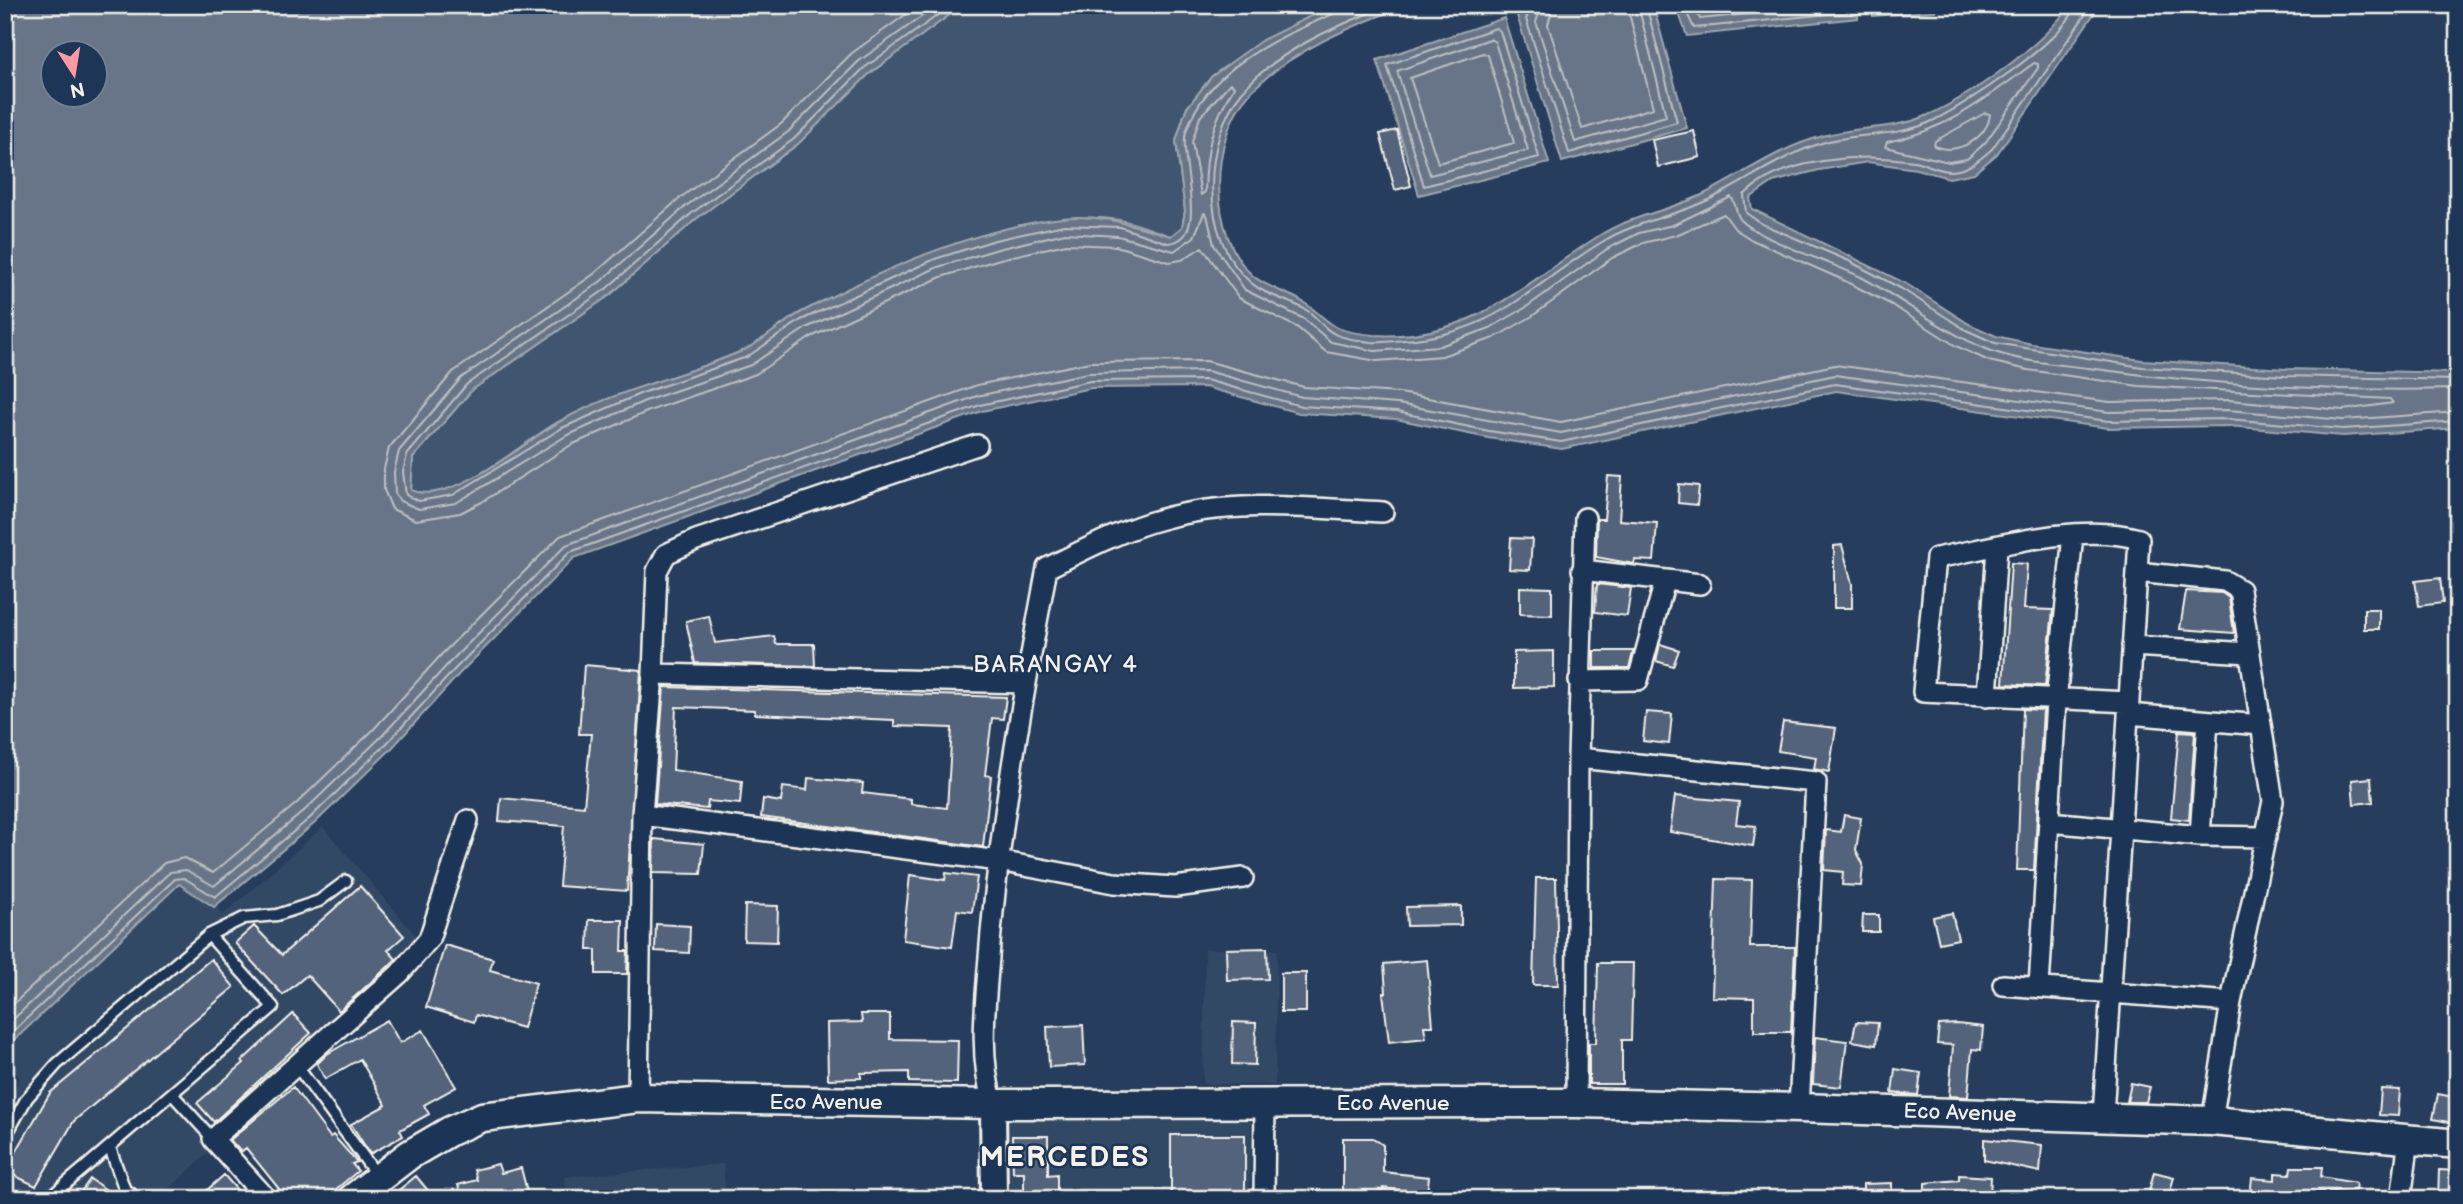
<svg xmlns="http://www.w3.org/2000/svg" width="2463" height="1204" viewBox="0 0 2463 1204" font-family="'Balsamiq Sans',sans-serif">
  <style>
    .built { fill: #334966 }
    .green { fill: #40546f; stroke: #9aa2ac; stroke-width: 2 }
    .water { fill: #677588; stroke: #9fa7ae; stroke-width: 2; fill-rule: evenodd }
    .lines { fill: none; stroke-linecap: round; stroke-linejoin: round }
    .shore { stroke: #bcbfc2; stroke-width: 2 }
    .building { fill: #52647b; stroke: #f4f1e8; stroke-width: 2 }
    .service-casing { stroke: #f4f1e8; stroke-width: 15 }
    .minor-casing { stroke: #f4f1e8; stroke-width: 24 }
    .tertiary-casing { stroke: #f4f1e8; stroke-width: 30 }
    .secondary-casing { stroke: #f4f1e8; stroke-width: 33 }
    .service { stroke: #1d3557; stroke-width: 10 }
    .minor { stroke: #1d3557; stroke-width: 19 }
    .tertiary { stroke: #1d3557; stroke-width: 24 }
    .secondary { stroke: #1d3557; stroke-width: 28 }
    .labels { text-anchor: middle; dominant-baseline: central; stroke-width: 5; stroke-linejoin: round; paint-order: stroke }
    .street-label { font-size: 21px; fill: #f4f1e8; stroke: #1d3557 }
    .quarter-label { font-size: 24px; letter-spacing: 2px; fill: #f4f1e8; stroke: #1d3557 }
    .district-label { font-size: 28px; font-weight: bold; letter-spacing: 2px; fill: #f4f1e8; stroke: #1d3557 }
  </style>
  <rect width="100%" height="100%" fill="#263d5d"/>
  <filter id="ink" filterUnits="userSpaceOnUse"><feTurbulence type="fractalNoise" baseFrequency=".0143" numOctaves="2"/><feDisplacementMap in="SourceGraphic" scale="14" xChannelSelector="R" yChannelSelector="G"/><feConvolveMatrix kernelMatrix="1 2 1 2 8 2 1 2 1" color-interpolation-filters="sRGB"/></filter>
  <g filter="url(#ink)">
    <path class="built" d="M323 827 418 938 384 973 200 1139 210 1151 160 1197 124 1194 120 1199H5V1106L20 1078 5 1060V1021L183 866 223 915Z
      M1205 949 1277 950 1275 1085 1203 1084Z
      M1008 1116 1251 1117 1250 1199H1008Z
      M723 1164 726 1199H567L565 1177Z"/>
    <path class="green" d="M963 5H1338L1317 13 1212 76 1186 109 1176 141 1185 211 1182 227 1171 236C1155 231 1137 223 1120 220 1024 204 884 268 800 313 780 324 763 342 742 351 682 377 618 391 560 421 522 441 455 507 411 491L413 458 472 390 610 295 696 219 798 144 869 74Z"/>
    <path class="water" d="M5 5H963L869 74 798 144 696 219 610 295 472 390 413 458 411 490C447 506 516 450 546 430 605 391 678 379 742 351 763 342 780 324 800 313 879 271 972 229 1062 218 1101 213 1135 226 1171 236L1182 227 1185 211 1176 141 1186 109 1212 76 1262 40 1317 13 1338 5H1408C1354 25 1289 51 1249 94 1209 138 1208 235 1253 276 1264 285 1281 291 1294 297 1313 306 1321 318 1336 327 1345 332 1364 334 1374 335 1472 341 1522 285 1597 237 1630 215 1671 211 1706 193 1745 173 1780 147 1823 136 1857 126 1894 130 1926 116 1971 96 2043 45 2070 5H2100L1997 154 1974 173 1949 178 1916 169 1868 162 1819 170 1773 182 1750 198 1752 209 1905 283 1969 324 1996 336 2032 344 2142 360 2286 369 2458 373V428L2343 436 2228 426 2108 428 1836 391 1562 449 1488 438 1396 419 1299 413 1205 387 1091 388 982 411 574 558 460 673 392 748 315 823 214 907 179 884 5 1049ZM94 52V94H52V52Z
      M1534 5H1653L1687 128 1562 162 1516 12Z
      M1676 5H1858V18L1687 36Z
      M1873 5H1936L1935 11 1873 16Z
      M1504 18 1549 163 1419 195 1377 60Z"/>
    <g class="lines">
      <path class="shore" d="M938 5 859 61 788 132 686 206 600 282 461 378 399 451 394 472 395 493 400 501 419 509 456 503 566 436 645 401 751 365 806 328 938 267 998 249 1065 233 1118 236 1174 251 1194 237 1204 213 1207 215 1214 245 1245 290 1304 319 1331 342 1375 351 1440 346 1490 328 1525 308 1607 249 1639 233 1673 225 1731 197C1737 204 1735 214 1741 220 1762 241 1831 262 1861 277 1904 300 1944 333 1989 350 2020 362 2056 364 2088 368 2209 385 2336 392 2458 389
        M952 5 864 68 794 139 692 213 606 289 467 384 407 455 403 472 406 495 419 501 453 495 562 428 642 393 747 357 801 320 935 259 995 240 1064 225 1120 227 1168 243C1212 241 1178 158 1186 132 1206 69 1277 38 1333 14L1337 5
        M1389 5C1339 25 1277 50 1242 92 1202 140 1200 238 1249 281 1265 296 1290 300 1308 311 1317 317 1323 328 1333 333 1342 339 1360 340 1371 342 1382 343 1394 341 1404 340 1497 334 1529 286 1602 242 1634 222 1672 217 1706 201 1746 182 1781 155 1825 142 1858 133 1896 137 1928 123 1960 109 2070 37 2075 5
        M1533 5 1526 19 1569 153 1677 122 1646 5
        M1542 5 1536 22 1575 142 1666 116 1638 5
        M1553 5 1548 25 1582 129 1653 108 1627 5
        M1683 5 1694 28 1848 12 1852 5
        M1693 5 1700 19 1832 5
        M2092 5 1992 149C1979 160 1968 171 1950 171 1938 171 1925 163 1914 161 1863 153 1783 157 1744 195L1746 213 1762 224 1849 261 1902 289 1966 330 1995 343 2142 367 2285 376 2458 380
        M1496 28 1500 31 1539 157 1424 186 1387 65Z
        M1490 39 1495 42 1528 150 1430 175 1397 71Z
        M1483 53 1488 55 1514 143 1438 163 1410 78Z
        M2034 63 2038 64V68L1985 143 1967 159 1949 162 1885 147 1887 142C1948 130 1985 99 2034 63Z
        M1230 83 1234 87C1211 124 1206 149 1205 192L1201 195 1192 142 1200 117Z
        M1985 113 1990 114C1988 139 1956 156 1934 146L1935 141Z
        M5 1012 164 863 184 858 213 873 297 803 373 730 441 655 560 536 977 385 1090 362 1206 361 1304 387 1400 393 1561 422 1835 365 2110 402 2229 400 2343 410 2393 403 2390 399 2139 386 2028 370 1989 361 1956 346 1892 305 1841 279 1752 240 1735 229 1724 214 1676 235 1643 243 1612 258 1531 317 1494 338 1442 356 1377 361 1326 352 1298 328 1239 298 1202 247 1182 260 1169 262 1116 246 1066 244 1000 259 941 277 811 337 756 374 649 411 571 445 482 502 460 513 416 520 392 509 384 490V469L389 448 453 372 594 274 680 198 781 124 852 53 919 5
        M5 1027 170 872 186 870 214 886 304 811 381 737 449 663 566 545 977 396 1088 373 1207 371 1302 397 1398 404 1561 433 1835 375 2109 412 2228 410 2343 420 2458 412
        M5 1039 175 879 184 878 215 897 310 818 387 743 455 669 570 552 980 405 1090 381 1206 380 1301 406 1397 412 1489 431 1561 442 1835 384 2108 421 2228 419 2343 429 2458 421"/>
    </g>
    <path class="building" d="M1397 130 1411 186 1395 190 1380 134Z
      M1694 131 1700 157 1658 167 1652 140Z
      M1608 476 1622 477 1619 520 1657 523 1654 561 1635 560 1634 564 1596 557 1597 519H1604Z
      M1679 484 1699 486 1697 505 1678 503Z
      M1511 538 1532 539 1530 570 1509 569Z
      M1842 545 1852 584V608H1834V546Z
      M2011 563 2027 564 2024 609 2053 610 2045 686 2003 684Z
      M2440 578 2443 603 2419 606 2415 581Z
      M1597 584 1631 588 1627 616 1595 612Z
      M1520 587 1552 588V615L1520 614Z
      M2186 591 2222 593 2229 598 2234 633 2180 629Z
      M2364 609H2379V629H2364Z
      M709 616 715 643 774 636 776 644H814L815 666 695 663 686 621Z
      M1660 644 1679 650 1673 666 1656 661Z
      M1554 651V687L1514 688V652Z
      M1594 651H1633V653L1629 668H1594Z
      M584 665 641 670 627 891 559 886 564 826 499 821 501 798 584 806 591 734H579Z
      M664 687 1006 697 1003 719 992 718 985 775 991 776 983 847 761 817 763 799 781 802 783 787 807 790 808 778 863 783 862 793 911 799V804L947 808 952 728 894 726V720L755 714V710L676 707 673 770 742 781 740 804 708 801 707 809 655 804Z
      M2023 709 2043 710 2034 870H2017Z
      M1646 712 1672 714 1669 744 1643 741Z
      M1783 722 1836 728 1829 772 1814 769 1816 757 1778 751Z
      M2179 731 2195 732 2189 820 2171 818Z
      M2371 778 2373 802 2354 804 2352 780Z
      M1675 796 1739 802 1736 824 1756 826 1753 846 1670 832Z
      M1844 815 1861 818 1856 850 1863 864 1861 886 1842 885 1843 872 1824 870 1826 830 1841 832Z
      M654 839 704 844 701 874 653 873Z
      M946 873 977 877 972 912 957 910 952 947 903 940 910 875 945 880Z
      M1536 878H1556L1558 985H1533Z
      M1716 879 1752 880 1750 947H1795L1791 1032H1754V998L1712 997Z
      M360 886 404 936 388 950 396 959 390 965 339 1011 307 975 283 995 235 943 254 926 282 955Z
      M745 905 778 906 777 942 744 941Z
      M1461 906V925L1407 926 1406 907Z
      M1952 913 1958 939 1939 943 1933 917Z
      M1863 915H1879V932H1862Z
      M589 920H623L622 951H628L627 974H596V950H588Z
      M656 924 690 926 689 953 655 951Z
      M445 945 493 959 490 970 536 983 523 1028 476 1015 474 1022 426 1007Z
      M1267 948 1268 979 1227 980 1226 949Z
      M211 959 234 987 74 1121 36 1186 5 1171 50 1093Z
      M1427 960 1433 1026H1424L1426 1038 1389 1042 1383 993H1386L1384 964Z
      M1598 963H1633L1631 1040H1622V1084H1589V1043H1596Z
      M1281 973H1306V1012H1281Z
      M293 1014 311 1033 214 1122 197 1103 244 1063 242 1061Z
      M861 1014H890V1039L958 1040 957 1083 909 1082V1072L861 1073V1078L828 1079 827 1023 862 1022Z
      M387 1020 400 1043 423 1030 456 1087 424 1105 429 1114 400 1130 403 1136 370 1154 351 1124 386 1105 360 1059 325 1079 317 1064 327 1054Z
      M1233 1022 1256 1023 1255 1065 1232 1064Z
      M1856 1022 1878 1023 1876 1045 1852 1041Z
      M1957 1024 1983 1027 1981 1050 1972 1049 1968 1097 1949 1096 1953 1045 1937 1044 1939 1025Z
      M1083 1025 1085 1065 1049 1067 1047 1027Z
      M1815 1037 1847 1041 1841 1087 1813 1084Z
      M1895 1069 1921 1073 1918 1095 1892 1093Z
      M2131 1083 2150 1087 2146 1102H2127Z
      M293 1087 330 1137 333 1135 357 1162 352 1164 358 1171 324 1199H287L246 1148 241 1152 230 1140Z
      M2381 1089 2400 1090 2398 1116 2379 1115Z
      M2438 1094 2458 1098V1124L2433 1119Z
      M1171 1135H1245V1199H1171Z
      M1012 1136H1048V1175L1057 1174V1199H1024V1172H1013Z
      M1343 1138H1373L1383 1145V1172L1429 1177 1427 1193 1383 1188V1194H1343Z
      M1984 1139 2042 1145 2040 1172 1984 1160Z
      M498 1164 501 1173 521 1168 529 1199H462L458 1185 477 1180 474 1170Z
      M2291 1167H2322L2321 1177 2356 1183 2355 1190 2268 1194V1196L2250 1195 2252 1178 2275 1180V1173L2290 1174Z
      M2439 1170 2458 1171V1199H2438Z
      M2154 1172 2174 1177 2169 1196 2149 1191Z
      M224 1175 245 1199H197Z
      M1959 1175 1991 1177 1990 1196 1925 1192V1183L1959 1180Z
      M416 1176 435 1199H388Z
      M90 1179 114 1195 113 1199H76Z
      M1892 1183V1199H1863V1184Z"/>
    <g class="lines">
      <defs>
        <path id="service" d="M296 1065 378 1177
          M173 1095 213 1139
          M5 1137 27 1098 57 1064 209 935 244 918 277 915 319 901 346 881
          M110 1148 127 1196
          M5 1196 12 1199
          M48 1199 273 1007 209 935"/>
        <path id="minor" d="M1582 570 1700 584
          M2137 572 2225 581 2240 590 2273 801 2231 1002 2212 1121
          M2132 646 2250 653
          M653 674 657 571 666 554 696 540 977 445
          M1579 681 1638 680 1665 581
          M1987 696 1997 547
          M2128 714 2261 725
          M1578 758 1816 782 1799 1108
          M642 815 999 861 1114 883 1175 887 1243 878
          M2049 822 2200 836 2266 837
          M2200 836 2208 721
          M2003 985 2231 1002
          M2039 987 2056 701 2073 535
          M638 1098 642 815 653 674 1026 683
          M1576 1103 1578 758 1585 518
          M993 1104C979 1056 985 1007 989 957 999 826 1023 696 1047 568 1084 550 1123 529 1162 519 1234 499 1309 508 1383 512
          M2103 1116 2137 572 2139 539C2080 522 1996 547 1936 558L1923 692 2129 702
          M125 1199 127 1196
          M267 1199 213 1139 399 974 429 939 468 820
          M1264 1199 1265 1103
          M2401 1199 2409 1139"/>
        <path id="tertiary" d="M993 1104 994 1199"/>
        <path id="secondary" d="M352 1199 409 1155 450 1131 482 1117 638 1098 993 1104 1576 1103 1799 1108 2212 1121 2458 1144"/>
      </defs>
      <use href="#service" class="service-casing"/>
      <use href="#minor" class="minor-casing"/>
      <use href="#tertiary" class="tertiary-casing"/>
      <use href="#secondary" class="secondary-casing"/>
      <use href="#service" class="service"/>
      <use href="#minor" class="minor"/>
      <use href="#tertiary" class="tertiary"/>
      <use href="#secondary" class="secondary"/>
    </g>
  </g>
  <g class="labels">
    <g class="street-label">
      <text x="826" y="1102">Eco Avenue</text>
      <text x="1393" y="1103">Eco Avenue</text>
      <text transform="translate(1960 1113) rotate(2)">Eco Avenue</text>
    </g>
    <g class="quarter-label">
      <text x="1056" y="664">BARANGAY 4</text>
    </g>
    <g class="district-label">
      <text x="1065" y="1157">MERCEDES</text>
    </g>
  </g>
  <rect width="2463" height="1204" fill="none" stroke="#1d3557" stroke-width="28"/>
  <rect x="14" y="14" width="2435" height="1176" fill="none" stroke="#f4f1e8" stroke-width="2.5" filter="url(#ink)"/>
  <g transform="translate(74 74) rotate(168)"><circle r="33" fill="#1d3557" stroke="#738091" stroke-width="2"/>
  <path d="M0-5L12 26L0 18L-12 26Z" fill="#ff9aa2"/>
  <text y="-10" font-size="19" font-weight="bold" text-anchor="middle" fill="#f4f1e8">N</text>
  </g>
</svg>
